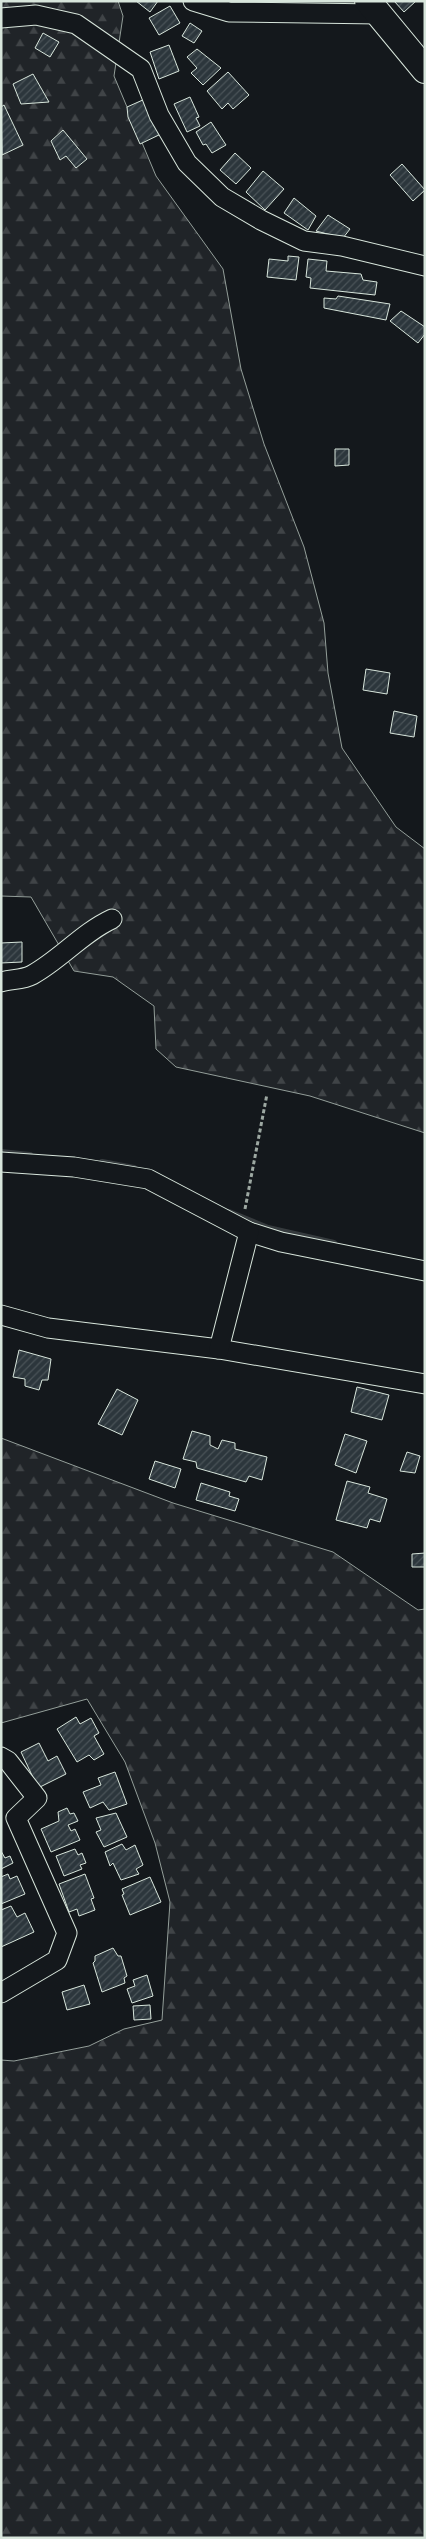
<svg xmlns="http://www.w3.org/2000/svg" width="426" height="2539" font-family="'Open Sans',sans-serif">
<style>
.forest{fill:url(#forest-firs);stroke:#939e99}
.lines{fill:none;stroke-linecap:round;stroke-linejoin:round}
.stream{stroke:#363b3e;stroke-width:6}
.building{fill:url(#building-hatch);stroke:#d8e6dc}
.street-casing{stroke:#d8e6dc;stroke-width:21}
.secondary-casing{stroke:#d8e6dc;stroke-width:28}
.path{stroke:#9da8a2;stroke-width:3;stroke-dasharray:4 2.5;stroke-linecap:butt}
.street{stroke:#14181c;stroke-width:19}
.secondary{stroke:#14181c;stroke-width:26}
</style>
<defs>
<pattern id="forest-firs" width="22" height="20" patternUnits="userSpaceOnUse" patternTransform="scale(1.25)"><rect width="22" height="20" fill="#202428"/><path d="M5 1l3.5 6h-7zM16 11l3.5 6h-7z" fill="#404447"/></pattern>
<pattern id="building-hatch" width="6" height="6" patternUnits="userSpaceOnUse" patternTransform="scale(1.25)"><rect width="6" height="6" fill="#2c363c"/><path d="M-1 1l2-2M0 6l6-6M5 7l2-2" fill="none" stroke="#4a5358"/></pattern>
</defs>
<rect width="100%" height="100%" fill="#14181c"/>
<g class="forest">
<path d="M 1,1 L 118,1 L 123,16 L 114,76 L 156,176 L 223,269 L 241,369 L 264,444 L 304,547 L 324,623 L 328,673 L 342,748 L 396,827 L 425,849 L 425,1133 L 310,1096 L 176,1067 L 156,1049 L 154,1006 L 113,977 L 74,971 L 31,897 L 1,896 Z"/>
<path d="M 1,1438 L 173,1503 L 333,1552 L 418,1610 L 425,1609 L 425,2538 L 1,2538 L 1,2060 L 14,2061 L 89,2046 L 124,2029 L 162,2020 L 170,1902 L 155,1843 L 125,1762 L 87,1699 L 1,1723 Z"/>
</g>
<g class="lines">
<g class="stream">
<path d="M 1,1152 L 30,1155"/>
<path d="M 102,1162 L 134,1168"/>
<path d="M 229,1212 L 268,1228 L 334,1243"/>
</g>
</g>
<g class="building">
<path d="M 136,1 L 158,1 L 150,12 Z"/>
<path d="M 394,1 L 416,1 L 404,12 Z"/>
<path d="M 170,6 L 180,23 L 159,35 L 149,18 Z"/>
<path d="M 190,23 L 202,31 L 194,43 L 182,36 Z"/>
<path d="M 43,33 L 59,42 L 50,57 L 35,48 Z"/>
<path d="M 169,45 L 179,71 L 159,79 L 150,52 Z"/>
<path d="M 197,49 L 221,68 L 203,85 L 191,73 L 197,68 L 187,57 Z"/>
<path d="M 228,72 L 249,95 L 233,109 L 228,103 L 222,109 L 207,91 Z"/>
<path d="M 33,74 L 49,102 L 21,104 L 13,84 Z"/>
<path d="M 190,97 L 199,117 L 196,118 L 200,126 L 187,132 L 174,104 Z"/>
<path d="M 145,99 L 161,134 L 140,144 L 128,117 L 127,107 Z"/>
<path d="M 4,105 L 23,145 L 2,155 L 1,107 Z"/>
<path d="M 211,122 L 226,145 L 212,153 L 206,144 L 203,145 L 196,132 Z"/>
<path d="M 63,130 L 87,159 L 76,168 L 66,156 L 60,160 L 51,141 Z"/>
<path d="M 235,153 L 251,168 L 236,184 L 220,170 Z"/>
<path d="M 402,164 L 425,190 L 413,201 L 390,175 Z"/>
<path d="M 263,171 L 284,189 L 265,210 L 246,192 Z"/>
<path d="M 294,198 L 316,216 L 308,230 L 284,213 Z"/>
<path d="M 328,215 L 350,229 L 343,238 L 316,231 Z"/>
<path d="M 288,256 L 299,257 L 296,280 L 267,277 L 269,259 L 288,261 Z"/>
<path d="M 308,259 L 327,261 L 326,271 L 361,274 L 363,280 L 377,282 L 375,295 L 310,288 L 311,278 L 306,277 Z"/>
<path d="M 338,296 L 390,304 L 386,320 L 324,308 L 324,298 L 336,299 Z"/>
<path d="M 401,311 L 425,327 L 425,334 L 418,343 L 390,321 Z"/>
<path d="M 335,449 L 349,449 L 349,465 L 335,466 Z"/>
<path d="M 366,669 L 390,673 L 387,694 L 363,690 Z"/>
<path d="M 394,711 L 417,716 L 414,737 L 390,733 Z"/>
<path d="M 22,942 L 22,962 L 1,963 L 1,943 Z"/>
<path d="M 19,1350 L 51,1359 L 48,1380 L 42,1380 L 39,1390 L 25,1386 L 25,1379 L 13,1377 Z"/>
<path d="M 357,1387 L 389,1395 L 382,1420 L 351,1412 Z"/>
<path d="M 117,1389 L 138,1400 L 122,1435 L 98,1424 Z"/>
<path d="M 192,1431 L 210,1436 L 210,1445 L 218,1449 L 222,1440 L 235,1443 L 235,1449 L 267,1457 L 262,1480 L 249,1476 L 246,1482 L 197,1468 L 196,1462 L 183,1459 Z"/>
<path d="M 345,1434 L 367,1441 L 356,1473 L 335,1465 Z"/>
<path d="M 407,1452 L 420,1456 L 415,1473 L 400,1471 Z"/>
<path d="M 155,1461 L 181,1469 L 175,1488 L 149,1479 Z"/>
<path d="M 347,1481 L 370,1487 L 368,1493 L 387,1499 L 380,1522 L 370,1519 L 367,1528 L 336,1520 Z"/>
<path d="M 201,1483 L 230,1492 L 229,1496 L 239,1499 L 235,1511 L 196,1500 Z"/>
<path d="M 425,1553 L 425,1567 L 412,1567 L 412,1554 Z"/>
<path d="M 76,1717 L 80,1724 L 91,1718 L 99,1733 L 94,1736 L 104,1754 L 94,1760 L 89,1755 L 77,1762 L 57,1729 Z"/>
<path d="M 39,1743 L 48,1761 L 57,1756 L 66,1774 L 38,1788 L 21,1752 Z"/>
<path d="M 115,1772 L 127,1804 L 109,1810 L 103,1802 L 90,1808 L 83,1792 L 101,1785 L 98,1778 Z"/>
<path d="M 67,1808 L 70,1814 L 74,1813 L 78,1821 L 68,1825 L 71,1831 L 75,1829 L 80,1840 L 51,1852 L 41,1829 L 59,1821 L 58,1812 Z"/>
<path d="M 116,1813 L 127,1837 L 104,1847 L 96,1832 L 101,1830 L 96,1818 Z"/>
<path d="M 122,1844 L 126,1850 L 135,1845 L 143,1865 L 136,1869 L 139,1874 L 121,1880 L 113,1863 L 110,1866 L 105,1852 Z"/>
<path d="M 75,1849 L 78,1855 L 82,1853 L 86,1863 L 80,1865 L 82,1869 L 64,1876 L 56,1856 Z"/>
<path d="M 1,1851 L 5,1858 L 10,1856 L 13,1863 L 1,1869 Z"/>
<path d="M 8,1874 L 10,1879 L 17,1876 L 25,1894 L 1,1904 L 1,1877 Z"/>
<path d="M 85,1874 L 94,1898 L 91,1899 L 95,1910 L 79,1916 L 77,1909 L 69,1912 L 59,1884 Z"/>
<path d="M 150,1877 L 161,1902 L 130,1915 L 122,1895 L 124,1894 L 122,1889 Z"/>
<path d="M 11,1906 L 17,1917 L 25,1913 L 34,1932 L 1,1947 L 1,1910 Z"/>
<path d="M 113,1948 L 118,1956 L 121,1956 L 127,1976 L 124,1978 L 125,1983 L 102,1992 L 93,1963 L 95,1961 L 95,1956 Z"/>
<path d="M 147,1975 L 153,1996 L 132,2003 L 127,1989 L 135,1986 L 133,1980 Z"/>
<path d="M 84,1985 L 90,2004 L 67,2010 L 62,1992 Z"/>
<path d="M 150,2005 L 151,2019 L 134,2020 L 133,2006 Z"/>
</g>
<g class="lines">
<g class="street-casing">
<g id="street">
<path d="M 193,1 L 229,12 L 379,14"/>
<path d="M 1,18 L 36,15 L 76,24 L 141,69 L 159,115 L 187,163 L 222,197 L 261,220 L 304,241 L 342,246 L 425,266"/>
<path d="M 1,982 C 11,979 23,980 32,975 C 61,959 82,933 112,919"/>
<path d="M 1,1162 L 74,1167 L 148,1179 L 249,1232 L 281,1242 L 425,1271"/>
<path d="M 1,1315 L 48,1328 L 219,1349 L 425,1384"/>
<path d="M 219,1349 L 249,1232"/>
<path d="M 1,1757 L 8,1761 L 37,1798 L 16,1818 L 67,1933 L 57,1960 L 1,1993"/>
</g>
</g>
<g class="secondary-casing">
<path id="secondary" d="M 368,1 L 425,70"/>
</g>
<path class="path" d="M 245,1209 L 267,1094"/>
<use href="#street" class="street"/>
<use href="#secondary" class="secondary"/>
</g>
<rect width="426" height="2539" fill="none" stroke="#d8e6dc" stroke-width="5"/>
</svg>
